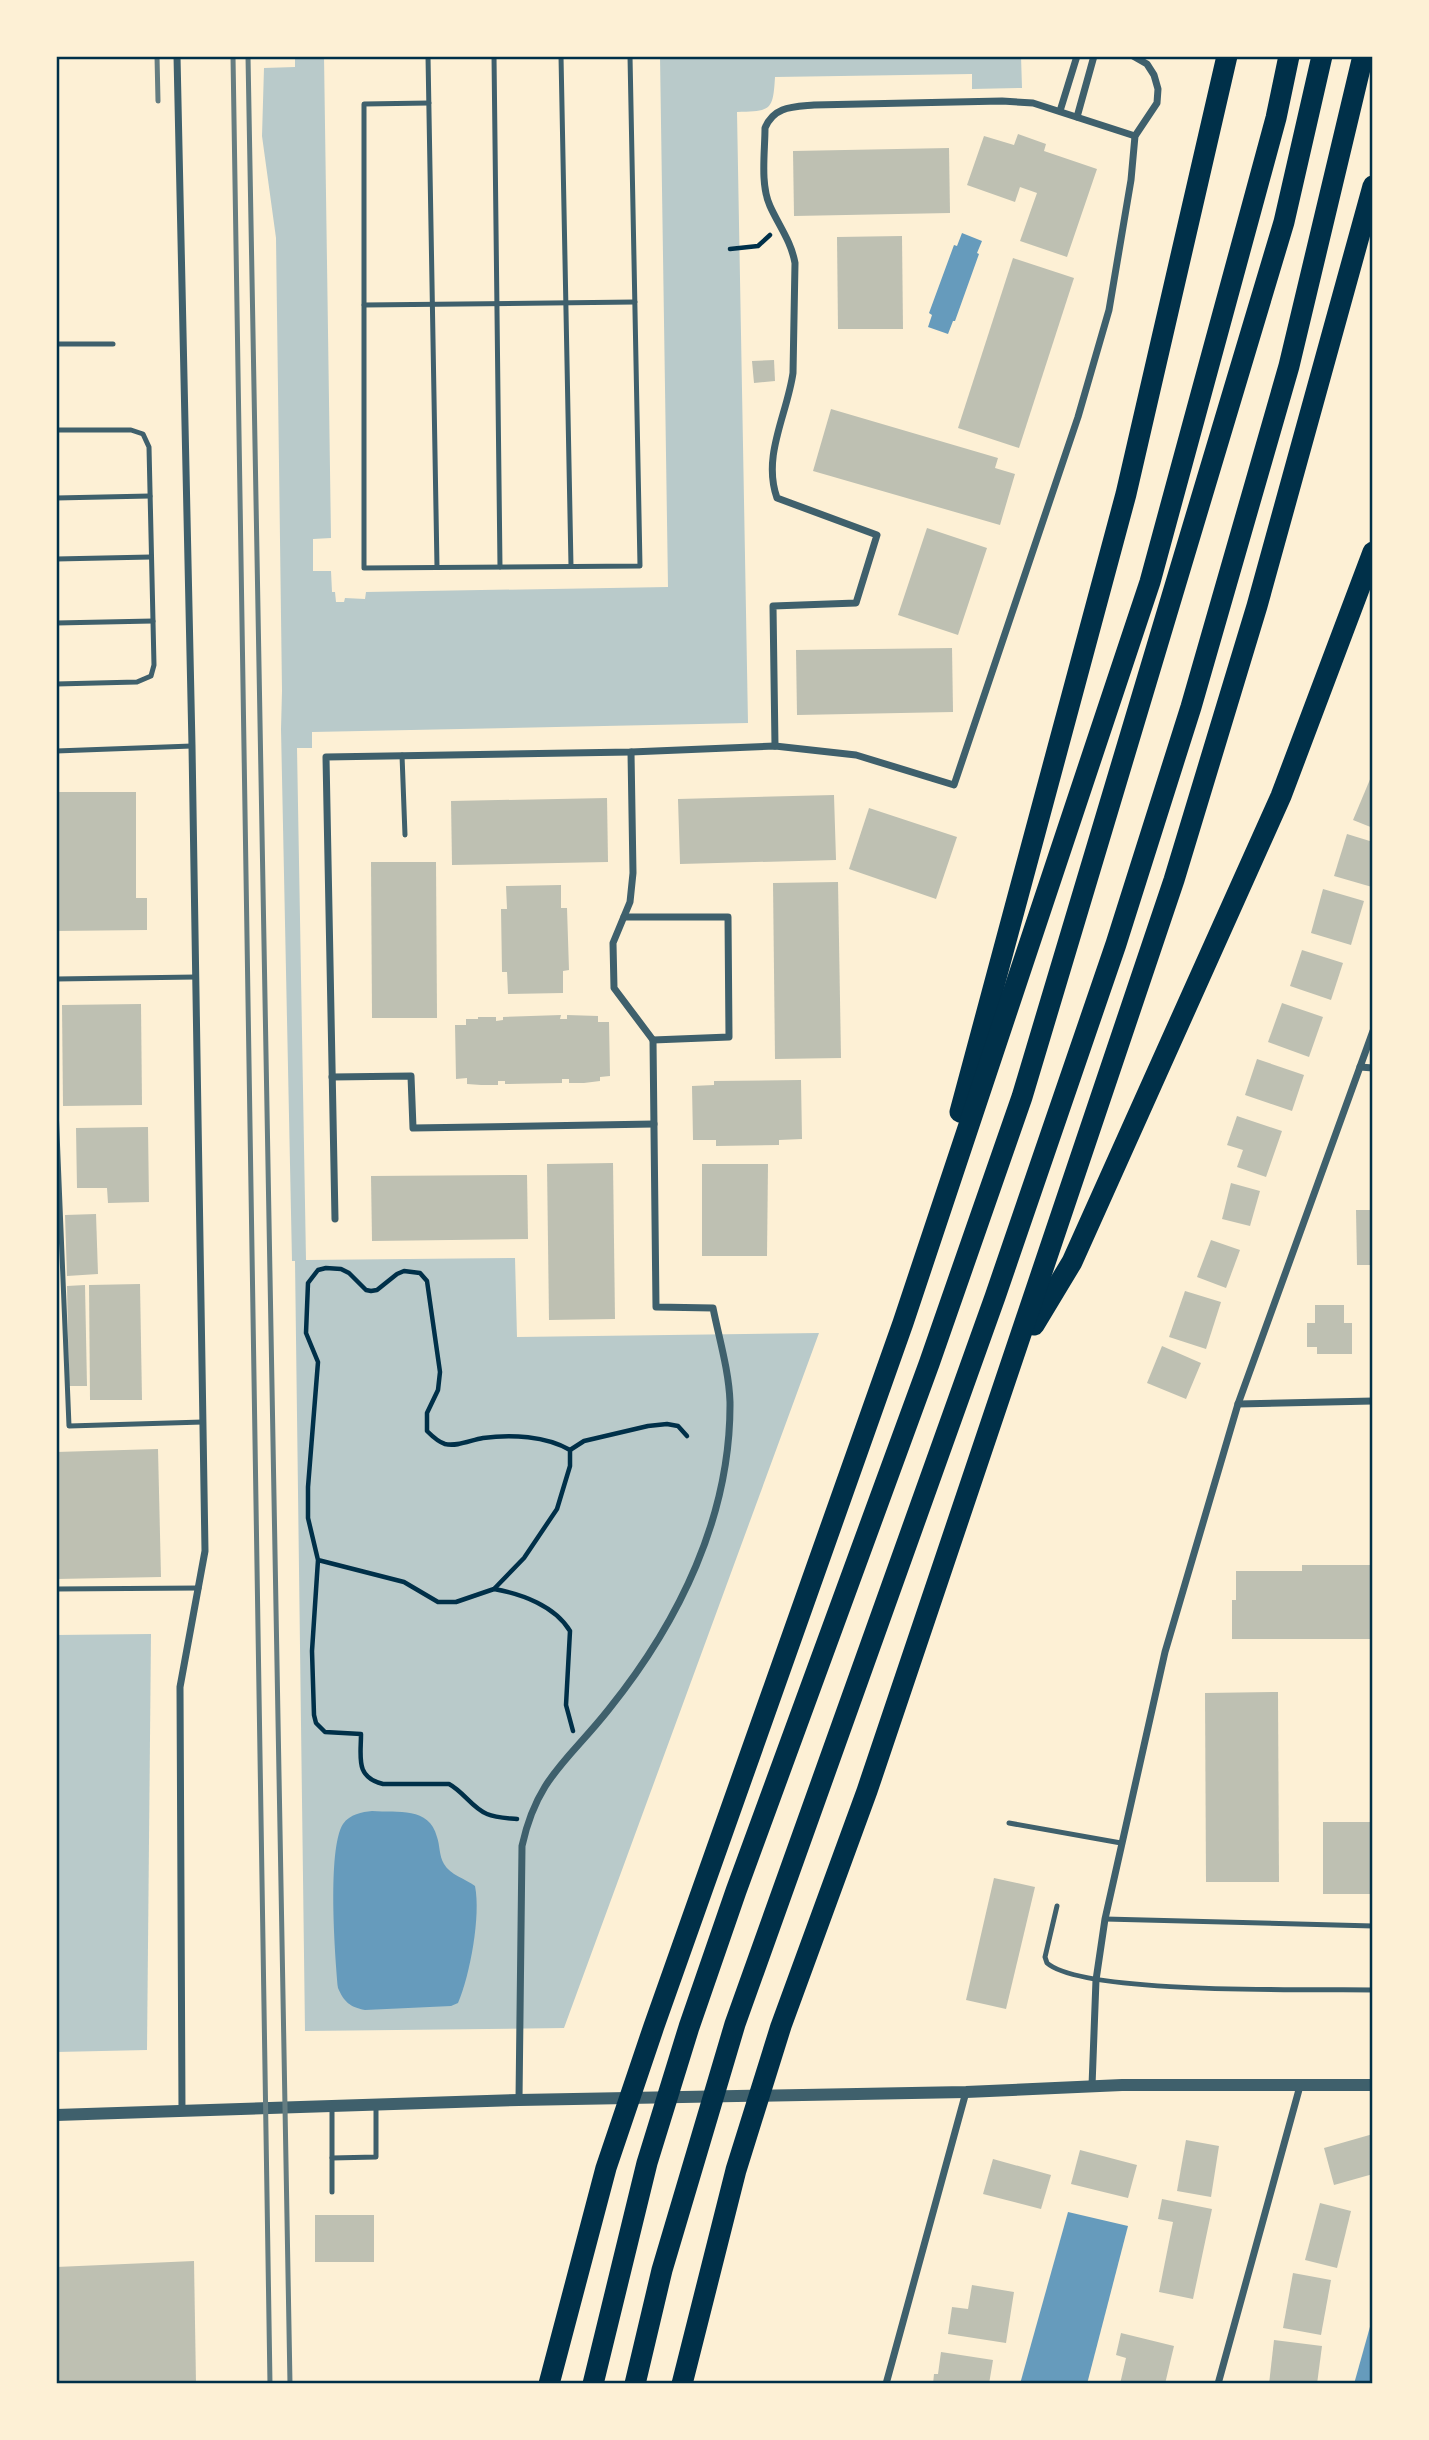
<svg xmlns="http://www.w3.org/2000/svg" width="1429" height="2440" font-family="Manrope,sans-serif">
<style>
.green{fill:#b9caca}
.water{fill:#669bbc}
.building{fill:#bec0b2}
.lines{fill:none;stroke-linecap:round;stroke-linejoin:round}
.path{stroke:#003049;stroke-width:4.5}
.service{stroke:#3f606c;stroke-width:5}
.minor{stroke:#3f606c;stroke-width:7}
.tertiary{stroke:#3f606c;stroke-width:12}
.motorway{stroke:#003049;stroke-width:21}
.rail{stroke:#657d81;stroke-width:5}
.neatline{fill:none;stroke:#003049;stroke-width:2.5}
</style>
<rect width="100%" height="100%" fill="#fdf0d5"/>
<g class="green">
<path d="M 295,56 L 324,56 L 331,538 L 313,539 L 313,571 L 331,571 L 332,592 L 335,592 L 336,602 L 344,602 L 345,598 L 365,599 L 366,592 L 668,587 L 660,56 L 1021,56 L 1022,88 L 972,89 L 972,74 L 775,77 C 773,111 771,111 737,112 L 748,723 L 312,732 L 312,748 L 297,748 L 306,1260 L 515,1258 L 517,1337 L 819,1333 L 564,2028 L 305,2031 L 295,1261 L 292,1261 L 281,729 L 282,691 L 276,238 L 262,136 L 264,68 L 295,67 Z"/>
<path d="M 151,1634 L 147,2050 L 56,2052 L 56,1635 Z"/>
</g>
<g class="water">
<path d="M 962,233 L 982,241 L 977,253 L 979,254 L 955,321 L 953,321 L 948,334 L 928,327 L 932,315 L 929,313 L 954,245 L 957,246 Z"/>
<path d="M 372,1811 C 398,1813 429,1806 437,1837 C 440,1845 439,1856 444,1864 C 450,1875 466,1879 475,1886 C 481,1916 470,1975 458,2003 L 451,2006 L 365,2010 C 350,2007 344,2002 338,1988 C 335,1956 327,1849 343,1824 C 350,1814 362,1812 372,1811 Z"/>
<path d="M 1068,2212 L 1128,2226 L 1087,2384 L 1020,2384 Z"/>
<path d="M 1373,2316 L 1373,2384 L 1354,2384 Z"/>
</g>
<g class="building">
<path d="M 1018,134 L 1046,144 L 1044,151 L 1097,169 L 1067,257 L 1020,241 L 1037,193 L 1020,187 L 1015,202 L 967,185 L 984,136 L 1014,145 Z"/>
<path d="M 949,148 L 950,213 L 794,216 L 793,151 Z"/>
<path d="M 902,236 L 903,329 L 838,329 L 837,237 Z"/>
<path d="M 1013,258 L 1074,278 L 1019,448 L 958,428 Z"/>
<path d="M 774,360 L 775,381 L 754,383 L 752,361 Z"/>
<path d="M 831,409 L 998,458 L 995,468 L 1015,474 L 1000,525 L 813,471 Z"/>
<path d="M 927,528 L 987,548 L 958,635 L 898,615 Z"/>
<path d="M 952,648 L 953,712 L 797,715 L 796,650 Z"/>
<path d="M 1371,777 L 1373,778 L 1373,828 L 1353,820 Z"/>
<path d="M 56,792 L 136,792 L 136,898 L 147,898 L 147,930 L 56,931 Z"/>
<path d="M 834,795 L 836,860 L 680,864 L 678,799 Z"/>
<path d="M 607,798 L 608,862 L 452,865 L 451,801 Z"/>
<path d="M 869,808 L 957,837 L 936,899 L 849,869 Z"/>
<path d="M 1347,834 L 1373,842 L 1372,887 L 1334,876 Z"/>
<path d="M 371,862 L 436,862 L 437,1018 L 372,1018 Z"/>
<path d="M 838,882 L 841,1058 L 775,1059 L 773,883 Z"/>
<path d="M 561,885 L 561,908 L 567,908 L 569,970 L 563,971 L 563,993 L 508,994 L 507,972 L 502,972 L 501,909 L 507,909 L 506,886 Z"/>
<path d="M 1323,889 L 1364,901 L 1351,945 L 1311,933 Z"/>
<path d="M 1302,950 L 1343,963 L 1331,1000 L 1290,986 Z"/>
<path d="M 1282,1003 L 1323,1017 L 1309,1057 L 1268,1042 Z"/>
<path d="M 141,1004 L 142,1105 L 63,1106 L 62,1005 Z"/>
<path d="M 561,1015 L 560,1019 L 567,1019 L 567,1015 L 598,1016 L 598,1022 L 609,1022 L 610,1076 L 600,1077 L 600,1081 L 584,1083 L 569,1083 L 569,1079 L 562,1079 L 562,1083 L 505,1084 L 505,1081 L 498,1081 L 498,1085 L 481,1085 L 467,1084 L 467,1078 L 456,1079 L 455,1025 L 466,1025 L 466,1019 L 478,1019 L 478,1017 L 496,1017 L 496,1021 L 503,1020 L 503,1017 Z"/>
<path d="M 1257,1059 L 1304,1075 L 1292,1111 L 1245,1095 Z"/>
<path d="M 801,1080 L 802,1139 L 779,1140 L 779,1145 L 716,1146 L 716,1140 L 693,1140 L 692,1086 L 714,1085 L 714,1081 Z"/>
<path d="M 1237,1116 L 1282,1131 L 1266,1177 L 1237,1167 L 1243,1150 L 1227,1145 Z"/>
<path d="M 148,1127 L 149,1202 L 108,1203 L 107,1188 L 77,1188 L 76,1128 Z"/>
<path d="M 613,1163 L 615,1319 L 549,1320 L 547,1164 Z"/>
<path d="M 702,1164 L 768,1164 L 767,1256 L 702,1256 Z"/>
<path d="M 527,1175 L 528,1239 L 372,1241 L 371,1176 Z"/>
<path d="M 1231,1183 L 1260,1191 L 1250,1226 L 1222,1219 Z"/>
<path d="M 1356,1210 L 1373,1210 L 1373,1265 L 1357,1265 Z"/>
<path d="M 96,1214 L 98,1274 L 67,1276 L 65,1215 Z"/>
<path d="M 1211,1240 L 1240,1250 L 1226,1288 L 1197,1277 Z"/>
<path d="M 140,1284 L 142,1400 L 90,1400 L 89,1285 Z"/>
<path d="M 85,1285 L 87,1386 L 69,1386 L 67,1286 Z"/>
<path d="M 1185,1291 L 1221,1302 L 1206,1349 L 1169,1337 Z"/>
<path d="M 1315,1305 L 1344,1305 L 1344,1323 L 1352,1323 L 1352,1354 L 1317,1354 L 1317,1347 L 1307,1347 L 1307,1323 L 1315,1323 Z"/>
<path d="M 1162,1346 L 1201,1363 L 1186,1399 L 1147,1383 Z"/>
<path d="M 158,1449 L 161,1577 L 56,1579 L 56,1452 Z"/>
<path d="M 1302,1565 L 1373,1565 L 1373,1639 L 1232,1639 L 1232,1600 L 1236,1600 L 1236,1571 L 1302,1571 Z"/>
<path d="M 1278,1692 L 1279,1882 L 1206,1882 L 1205,1693 Z"/>
<rect x="1323" y="1822" width="50" height="72"/>
<path d="M 994,1878 L 1035,1887 L 1006,2009 L 966,2000 Z"/>
<path d="M 1373,2134 L 1373,2174 L 1334,2185 L 1324,2148 Z"/>
<path d="M 1186,2140 L 1219,2146 L 1211,2197 L 1177,2191 Z"/>
<path d="M 1080,2150 L 1137,2165 L 1128,2198 L 1071,2184 Z"/>
<path d="M 993,2159 L 1051,2175 L 1041,2209 L 983,2194 Z"/>
<path d="M 1162,2199 L 1212,2209 L 1193,2299 L 1159,2292 L 1173,2222 L 1158,2219 Z"/>
<path d="M 1320,2203 L 1351,2211 L 1337,2268 L 1305,2260 Z"/>
<rect x="315" y="2215" width="59" height="47"/>
<path d="M 194,2261 L 196,2384 L 56,2384 L 56,2267 Z"/>
<path d="M 1293,2273 L 1331,2280 L 1321,2335 L 1283,2328 Z"/>
<path d="M 972,2285 L 1014,2292 L 1006,2343 L 948,2334 L 952,2307 L 968,2309 Z"/>
<path d="M 1121,2333 L 1174,2346 L 1165,2384 L 1120,2384 L 1126,2358 L 1116,2355 Z"/>
<path d="M 1274,2340 L 1322,2346 L 1317,2384 L 1269,2384 Z"/>
<path d="M 941,2352 L 993,2360 L 989,2384 L 933,2384 L 934,2374 L 938,2374 Z"/>
</g>
<g class="lines">
<g class="path">
<path d="M 730,249 L 758,246 L 770,235"/>
<path d="M 570,1450 L 584,1441 L 648,1426 L 667,1424 L 678,1426 L 687,1436"/>
<path d="M 318,1560 L 404,1582 L 438,1602 L 456,1602 L 494,1589 L 524,1558 L 557,1509 L 570,1466 L 570,1450 C 546,1436 511,1434 483,1438 C 471,1440 457,1447 445,1444 C 438,1442 432,1436 427,1431 L 427,1413 L 438,1390 L 440,1372 L 427,1281 L 420,1273 L 404,1271 L 397,1274 L 377,1290 L 371,1291 L 366,1290 L 349,1273 L 341,1269 L 326,1268 L 318,1270 L 308,1283 L 306,1333 L 318,1362 L 308,1487 L 308,1518 L 318,1560 L 312,1651 L 314,1715 L 316,1723 L 325,1732 L 361,1734 C 361,1758 355,1777 383,1784 L 449,1784 C 464,1792 472,1808 487,1814 C 496,1818 507,1818 517,1819"/>
<path d="M 494,1589 C 522,1594 555,1606 570,1631 L 566,1705 L 573,1731"/>
</g>
<g class="service">
<path d="M 56,56 L 73,56"/>
<path d="M 428,56 L 437,567"/>
<path d="M 494,56 L 500,567"/>
<path d="M 561,56 L 571,566"/>
<path d="M 429,103 L 364,104 L 364,568 L 640,566 L 630,56"/>
<path d="M 364,305 L 635,302"/>
<path d="M 56,344 L 113,344"/>
<path d="M 56,430 L 131,430 L 143,434 L 149,447 L 154,665 L 151,676 L 137,682 L 56,684"/>
<path d="M 56,498 L 150,496"/>
<path d="M 56,559 L 151,557"/>
<path d="M 56,623 L 153,621"/>
<path d="M 56,751 L 192,746"/>
<path d="M 402,755 L 405,835"/>
<path d="M 56,979 L 196,977"/>
<path d="M 56,1108 L 69,1426 L 203,1422"/>
<path d="M 56,1589 L 199,1588"/>
<path d="M 1009,1823 L 1121,1843"/>
<path d="M 1057,1906 L 1045,1957 L 1047,1963 C 1083,1995 1315,1989 1373,1990"/>
<path d="M 1105,1919 L 1373,1926"/>
<path d="M 332,2106 L 332,2192"/>
<path d="M 332,2158 L 376,2157 L 376,2106"/>
</g>
<g class="minor">
<path d="M 177,56 L 192,746 L 205,1551 L 180,1687 L 182,2111"/>
<path d="M 1060,111 L 1077,56"/>
<path d="M 1077,117 L 1094,56"/>
<path d="M 775,746 L 773,606 L 856,603 L 877,535 L 777,498 C 762,456 787,415 793,373 L 795,263 C 791,241 779,226 770,206 C 760,184 765,152 765,128 C 774,106 793,107 814,105 L 1002,101 L 1033,103 L 1135,136"/>
<path d="M 624,917 L 728,917 L 729,1037 L 653,1040"/>
<path d="M 1360,1067 L 1373,1068"/>
<path d="M 332,1077 L 411,1076 L 413,1128 L 654,1124"/>
<path d="M 335,1219 L 326,757 L 631,752 L 775,746 L 856,755 L 954,785 L 1078,417 L 1109,310 L 1131,180 L 1135,136 L 1157,103 L 1158,89 L 1154,75 L 1147,64 L 1133,56"/>
<path d="M 1238,1404 L 1373,1401"/>
<path d="M 1092,2086 L 1096,1980 L 1105,1919 L 1165,1652 L 1238,1404 L 1373,1031"/>
<path d="M 519,2100 L 522,1846 C 537,1777 569,1760 609,1709 C 679,1622 731,1516 730,1402 C 729,1371 719,1338 713,1308 L 656,1307 L 653,1040 L 614,988 L 613,943 L 630,902 L 633,873 L 631,752"/>
<path d="M 886,2384 L 966,2092"/>
<path d="M 1218,2384 L 1300,2086"/>
</g>
<path class="tertiary" d="M 56,2115 L 519,2100 L 966,2092 L 1122,2085 L 1373,2085"/>
<g class="motorway">
<path d="M 960,1112 L 1126,494 L 1227,56"/>
<path d="M 1034,1325 L 1072,1262 L 1281,796 L 1373,552"/>
<path d="M 549,2384 L 606,2168 L 654,2026 L 903,1323 L 1150,582 L 1276,118 L 1289,56"/>
<path d="M 593,2384 L 647,2163 L 689,2027 L 736,1891 L 929,1364 L 1022,1097 L 1284,222 L 1322,56"/>
<path d="M 635,2384 L 662,2270 L 735,2024 L 995,1297 L 1116,944 L 1191,707 L 1289,366 L 1363,56"/>
<path d="M 682,2384 L 736,2170 L 781,2026 L 867,1791 L 1174,880 L 1257,606 L 1373,186"/>
</g>
<g class="rail">
<path d="M 157,56 L 158,101"/>
<path d="M 233,56 L 270,2384"/>
<path d="M 248,56 L 290,2384"/>
</g>
</g>
<rect width="1429" height="2440" fill="none" stroke="#fdf0d5" stroke-width="116"/>
<rect x="58" y="58" width="1313" height="2324" class="neatline"/>
</svg>
